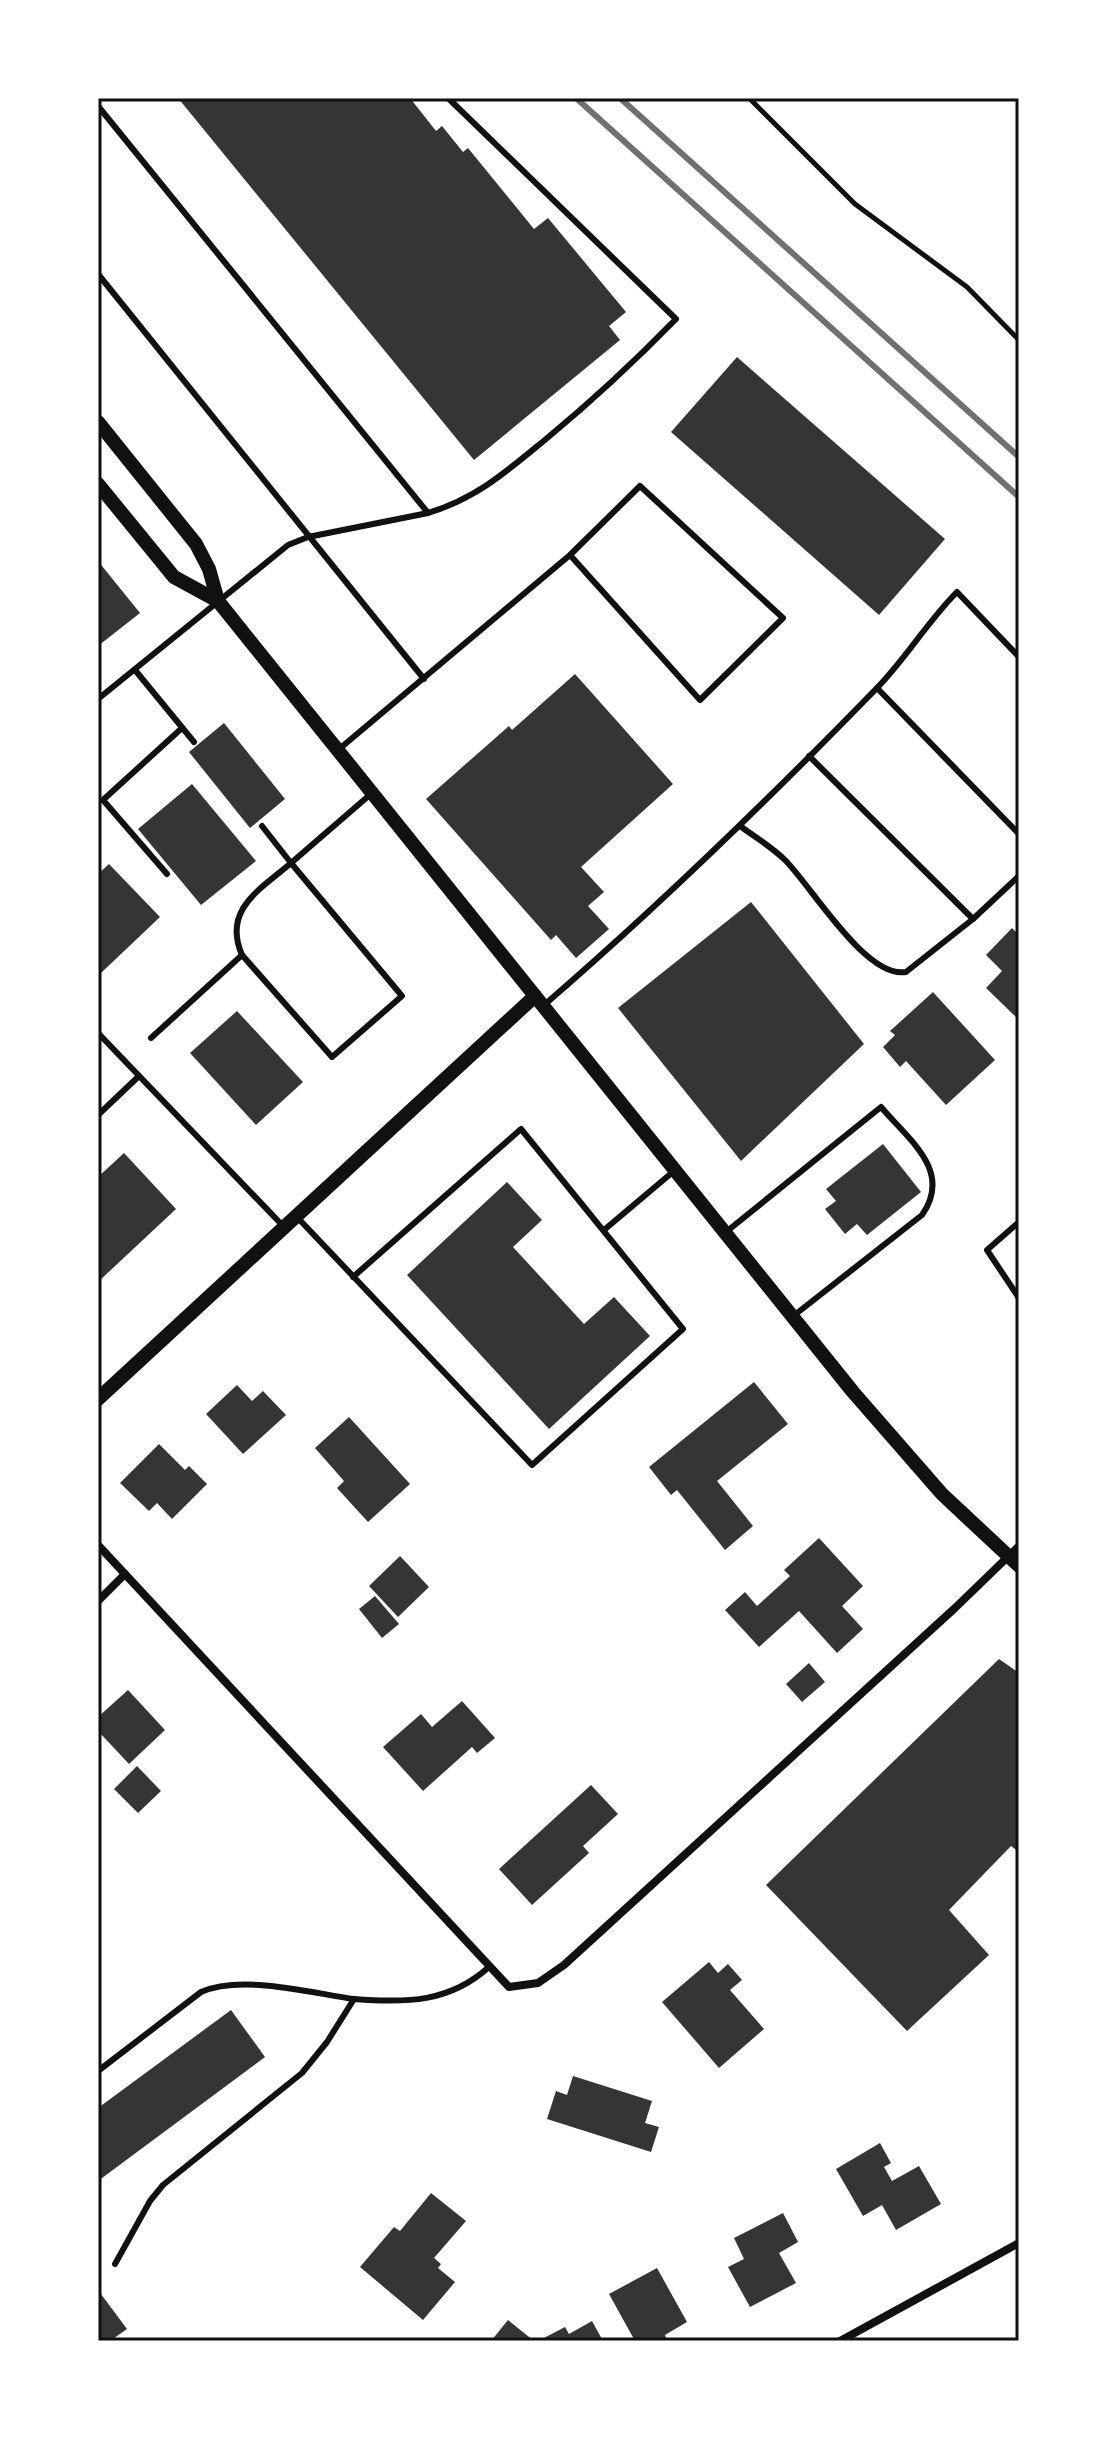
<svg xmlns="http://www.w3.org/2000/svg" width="1117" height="2439" font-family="Commissioner,sans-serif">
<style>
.building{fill:#353535}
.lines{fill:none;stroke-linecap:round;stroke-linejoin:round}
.path{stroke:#111;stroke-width:5}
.service{stroke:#111;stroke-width:6}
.minor{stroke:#111;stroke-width:8}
.tertiary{stroke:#111;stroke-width:14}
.rail{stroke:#707070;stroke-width:6}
.neatline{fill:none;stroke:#111;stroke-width:3}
</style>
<rect width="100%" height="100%" fill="#fff"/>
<g class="building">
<path d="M 178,98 L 410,98 L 436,131 L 442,126 L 463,152 L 468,148 L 534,229 L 548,218 L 626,312 L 609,326 L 620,340 L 474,460 Z"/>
<path d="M 737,357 L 945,539 L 879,615 L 671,432 Z"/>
<path d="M 98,561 L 140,613 L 98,646 Z"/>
<path d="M 575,674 L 673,784 L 581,867 L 604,892 L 588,906 L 609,929 L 576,958 L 556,935 L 551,940 L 426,799 L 509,726 L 512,730 Z"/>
<path d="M 224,723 L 285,799 L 250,828 L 189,752 Z"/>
<path d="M 192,784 L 256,861 L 201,905 L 138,829 Z"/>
<path d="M 109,864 L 160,917 L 101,973 L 98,970 L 98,874 Z"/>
<path d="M 751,902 L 864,1044 L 741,1161 L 618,1008 Z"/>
<path d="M 1012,928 L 1019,935 L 1019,1020 L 986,988 L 1002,971 L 986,955 Z"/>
<path d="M 933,992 L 995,1060 L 946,1105 L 906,1061 L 900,1067 L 883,1047 L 895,1035 L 890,1031 Z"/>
<path d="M 237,1011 L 303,1082 L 256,1125 L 190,1053 Z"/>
<path d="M 883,1144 L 921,1192 L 867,1235 L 857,1224 L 845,1234 L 825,1209 L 836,1201 L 826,1189 Z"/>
<path d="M 124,1153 L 176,1209 L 98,1282 L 98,1177 Z"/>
<path d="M 507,1182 L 542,1220 L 513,1247 L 584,1324 L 614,1297 L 650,1336 L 549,1429 L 407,1275 Z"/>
<path d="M 754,1382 L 788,1424 L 717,1481 L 753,1526 L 725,1550 L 677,1490 L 671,1495 L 649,1467 Z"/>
<path d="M 237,1385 L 252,1401 L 263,1391 L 286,1415 L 243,1454 L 206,1414 Z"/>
<path d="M 349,1417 L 410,1484 L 368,1522 L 337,1488 L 344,1481 L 315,1448 Z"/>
<path d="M 159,1444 L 185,1470 L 189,1466 L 207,1484 L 172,1519 L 157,1503 L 149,1511 L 120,1483 Z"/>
<path d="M 819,1538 L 863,1586 L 842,1606 L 863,1629 L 837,1653 L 799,1611 L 759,1647 L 725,1610 L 745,1592 L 757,1606 L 790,1576 L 784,1570 Z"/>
<path d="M 400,1556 L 429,1587 L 398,1617 L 369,1586 Z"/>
<path d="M 375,1596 L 399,1624 L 382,1638 L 359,1609 Z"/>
<path d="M 999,1659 L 1019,1673 L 1019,1852 L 1011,1846 L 949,1910 L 989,1955 L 907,2031 L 766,1885 Z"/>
<path d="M 809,1663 L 825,1682 L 802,1702 L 786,1684 Z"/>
<path d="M 128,1690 L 165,1730 L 129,1764 L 98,1731 L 98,1717 Z"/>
<path d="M 462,1701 L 495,1738 L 477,1753 L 472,1747 L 423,1791 L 383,1747 L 421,1714 L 432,1727 Z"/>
<path d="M 137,1766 L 161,1791 L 138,1813 L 114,1789 Z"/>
<path d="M 591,1785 L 618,1814 L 583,1846 L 589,1853 L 532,1905 L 499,1869 Z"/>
<path d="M 709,1962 L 718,1973 L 728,1964 L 742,1980 L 730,1990 L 764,2029 L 719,2068 L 662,2002 Z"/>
<path d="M 231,2010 L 265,2057 L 98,2181 L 98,2108 Z"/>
<path d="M 573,2076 L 652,2101 L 645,2123 L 659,2127 L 651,2152 L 547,2119 L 556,2091 L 567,2095 Z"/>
<path d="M 880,2143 L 891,2163 L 884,2167 L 892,2181 L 919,2166 L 941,2204 L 896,2230 L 882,2205 L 863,2216 L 836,2169 Z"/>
<path d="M 431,2193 L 466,2221 L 434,2258 L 441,2264 L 438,2268 L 455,2282 L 423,2320 L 360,2267 L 394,2227 L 400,2231 Z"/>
<path d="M 783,2213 L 798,2242 L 779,2253 L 796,2283 L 750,2307 L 728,2267 L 744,2259 L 734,2238 Z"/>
<path d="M 657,2268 L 687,2322 L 665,2335 L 667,2341 L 635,2341 L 609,2294 Z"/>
<path d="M 98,2290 L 127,2329 L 110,2341 L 98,2341 Z"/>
<path d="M 508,2320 L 534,2341 L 491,2341 Z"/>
<path d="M 592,2321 L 603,2341 L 538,2341 L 565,2327 L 569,2334 Z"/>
</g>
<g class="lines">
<path class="path" d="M 749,98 L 855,204 L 967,287 L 1019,340"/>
<g class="service">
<path d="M 98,106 L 428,513 L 308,537 L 288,545 L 98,699"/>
<path d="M 98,274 L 424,679"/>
<path d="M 428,513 C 477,498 507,471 546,439 C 592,401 634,362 676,319 L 448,98"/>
<path d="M 135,670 L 194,742"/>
<path d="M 877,688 L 1019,834"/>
<path d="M 338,750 L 570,555 L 640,486 L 783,618 L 700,700 L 570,555"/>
<path d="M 262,826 L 291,863 L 372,793"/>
<path d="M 740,826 C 755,837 772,847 785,860 C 812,887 866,979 906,972 L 973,919 L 809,756"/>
<path d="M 291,863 L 402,996 L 332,1057 L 242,955 C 222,909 261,889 291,863 Z"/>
<path d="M 167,874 L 103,800 L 182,728"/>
<path d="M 973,919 L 1019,876"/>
<path d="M 543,1006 C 659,906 768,800 875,690 C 905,660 927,622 957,592 L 1019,657"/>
<path d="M 98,1033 L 284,1227"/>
<path d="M 151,1038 L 242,955"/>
<path d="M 98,1115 L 139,1076"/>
<path d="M 296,1216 L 532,1465 L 683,1329 L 521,1129 L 353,1277"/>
<path d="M 1019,1222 L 987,1250 L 1019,1298"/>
<path d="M 604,1230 L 674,1171"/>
<path d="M 726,1232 L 881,1107 C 909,1140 953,1171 922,1215 L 792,1317"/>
<path d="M 98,2071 L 201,1992 C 241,1974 311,1993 354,1999"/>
<path d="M 115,2264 L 150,2201 L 163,2185 L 302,2073 L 327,2042 L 354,1999 C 406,2003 450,2003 490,1966"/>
</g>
<g class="minor">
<path d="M 98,1545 L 509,1987 L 538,1983 L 564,1965 L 955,1608 L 1019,1546"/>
<path d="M 98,1601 L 125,1574"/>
<path d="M 840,2341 L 1019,2243"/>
</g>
<g class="tertiary">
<path d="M 98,422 L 196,544 L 209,569 L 218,601 L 853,1392 L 942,1494 L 1019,1566"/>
<path d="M 98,484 L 174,577 L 218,601"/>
<path d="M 98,1399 L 535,996"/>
</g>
<g class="rail">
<path d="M 576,98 L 1019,497"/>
<path d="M 620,98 L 1019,457"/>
</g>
</g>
<rect width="1117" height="2439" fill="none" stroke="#ffffff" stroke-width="200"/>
<rect x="100" y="100" width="917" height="2239" class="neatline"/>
</svg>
